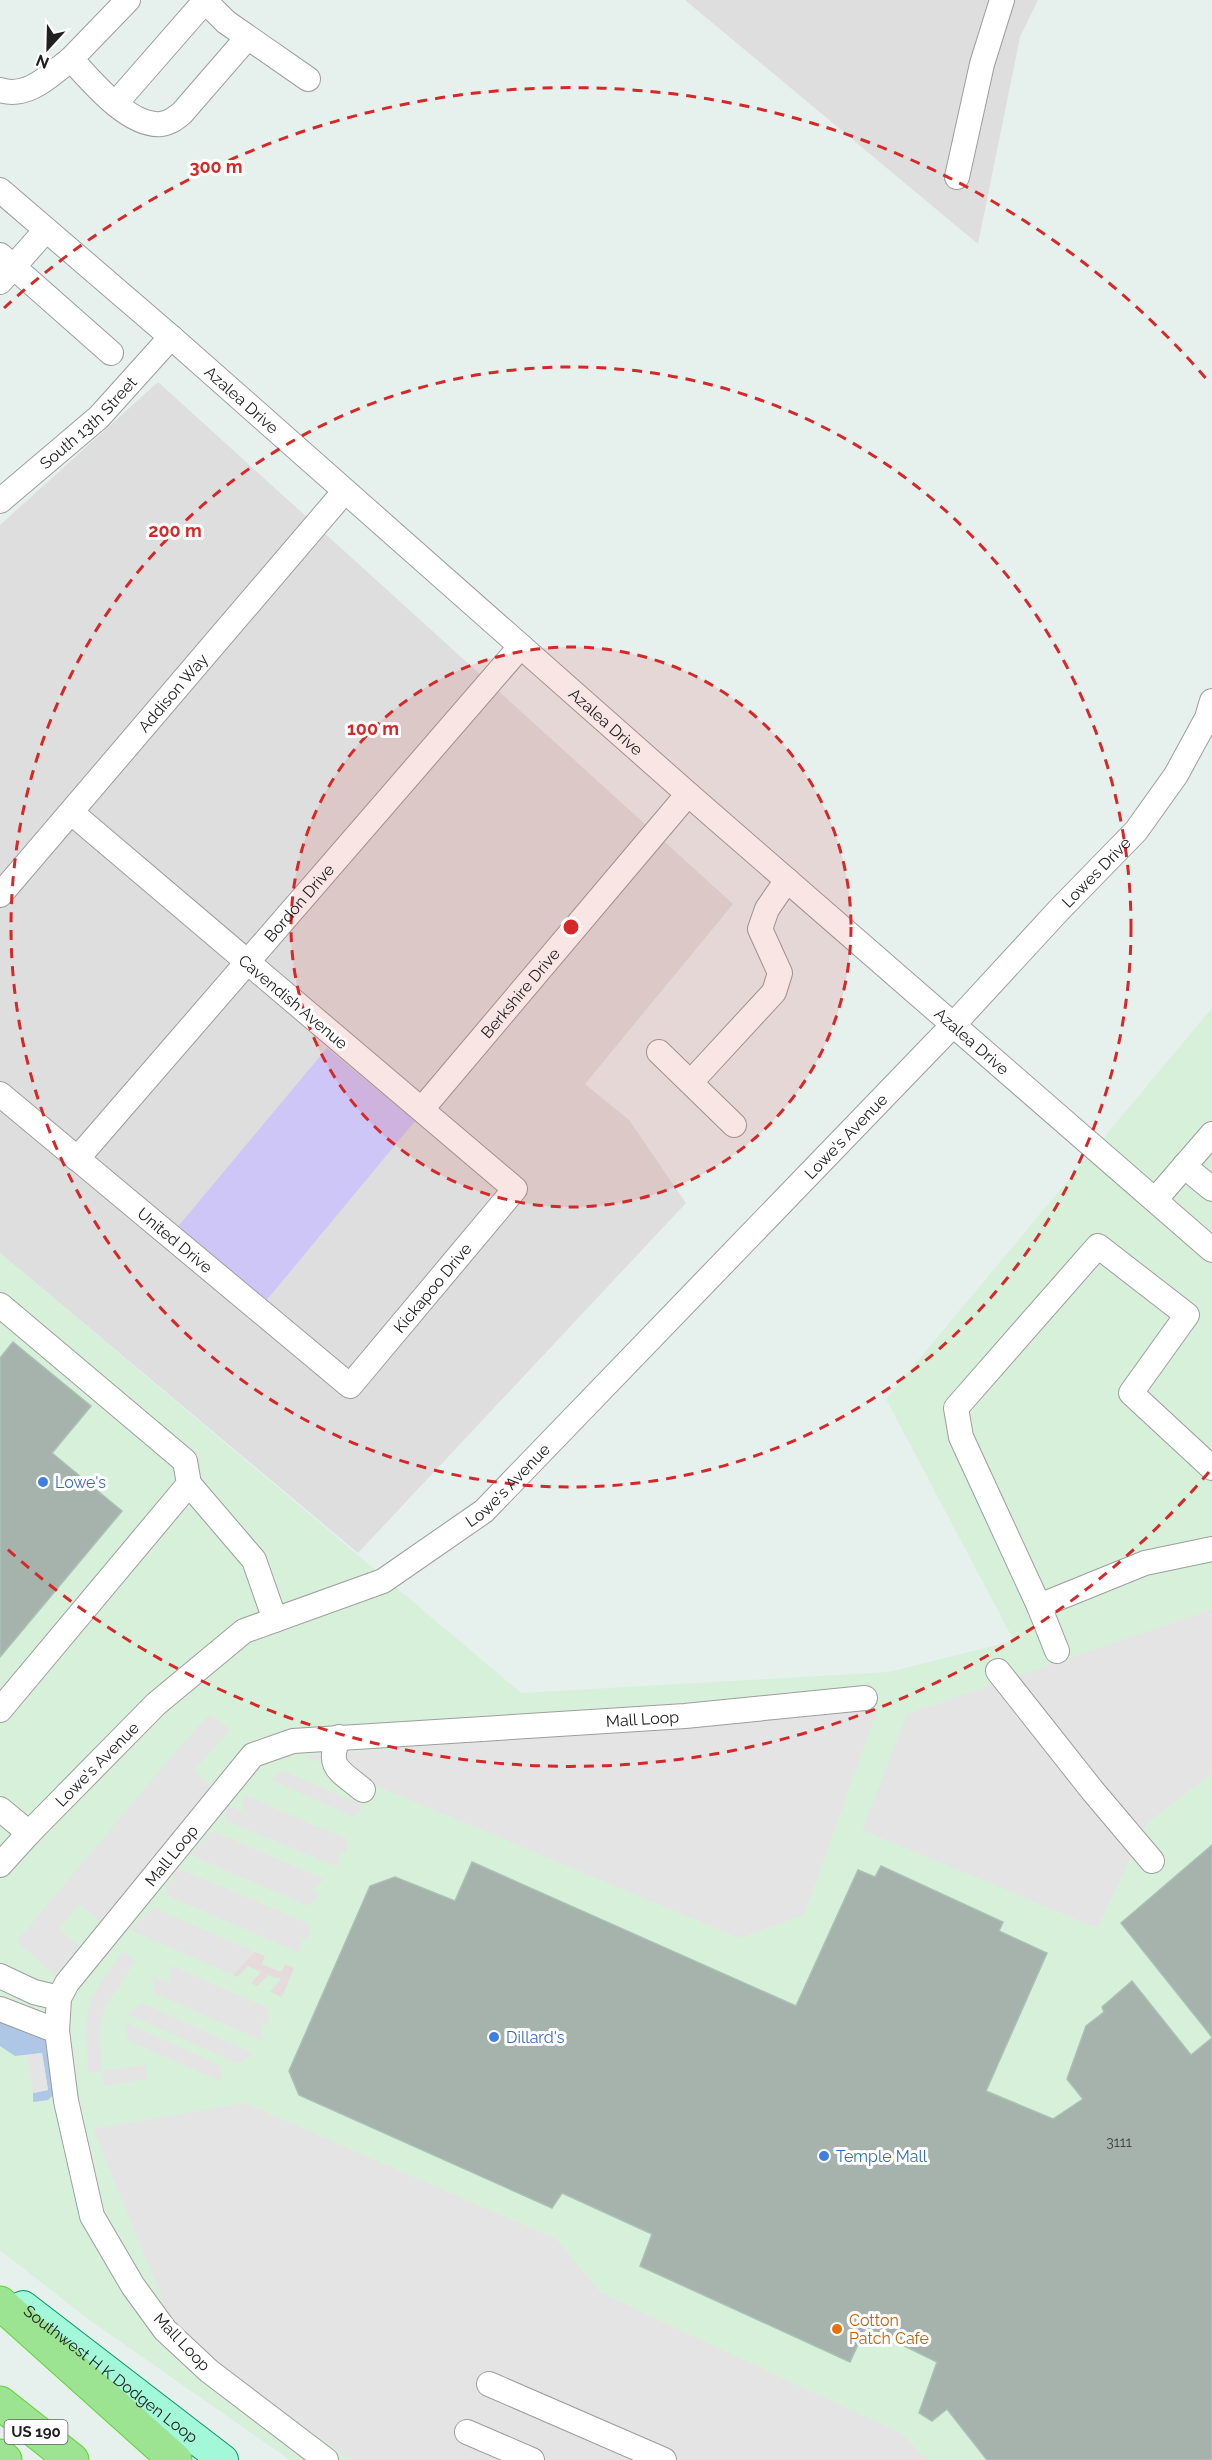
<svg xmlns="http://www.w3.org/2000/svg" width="1212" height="2460" font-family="Raleway,sans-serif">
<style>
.residential{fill:#dddedd}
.commercial{fill:#d7f0d9}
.grass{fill:#afc7e7}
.park{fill:#cdc6f7}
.parking{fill:#e4e4e4}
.plaza{fill:#e6dbdb}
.building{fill:#a6b2ac;stroke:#a9c1b5;stroke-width:1.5}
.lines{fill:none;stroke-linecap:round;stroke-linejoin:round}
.minor-casing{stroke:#9d9d9d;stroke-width:26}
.major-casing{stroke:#07956e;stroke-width:32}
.highway-casing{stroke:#5cd42e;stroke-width:35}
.minor{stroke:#fff;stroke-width:24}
.major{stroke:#a3f8d9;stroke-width:30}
.highway{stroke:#9ce392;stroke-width:33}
.ring{fill:none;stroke:#d62828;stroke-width:3;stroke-dasharray:10 8}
.shop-dot{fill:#3f7fe0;stroke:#fff;stroke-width:2}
.food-dot{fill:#e8710a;stroke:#fff;stroke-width:2}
.labels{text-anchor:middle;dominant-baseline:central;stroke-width:6;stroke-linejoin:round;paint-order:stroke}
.number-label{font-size:14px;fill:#424443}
.shield{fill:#fff;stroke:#636363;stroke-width:1.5}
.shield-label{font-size:15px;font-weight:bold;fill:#202020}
.street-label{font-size:16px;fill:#202020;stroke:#fff}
.shop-label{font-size:16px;fill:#366cbe;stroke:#fff;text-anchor:start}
.food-label{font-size:16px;fill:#c56008;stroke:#fff;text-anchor:start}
.centre{fill:#d62828;stroke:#fff;stroke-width:3}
.ring-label{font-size:18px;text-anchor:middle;font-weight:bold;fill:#d62828;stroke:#fff;stroke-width:6;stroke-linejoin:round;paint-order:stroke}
</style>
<rect width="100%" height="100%" fill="#e6f0ed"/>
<g class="residential">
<path d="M 685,0 L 1038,0 L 1020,37 L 978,244 Z"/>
<path d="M 158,382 L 733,904 L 585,1084 L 629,1120 L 686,1203 L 358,1553 L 0,1253 L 0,525 Z"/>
</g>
<path class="commercial" d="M 1212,1008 L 1212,2460 L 290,2460 L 88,2319 L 0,2250 L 0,1253 L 521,1693 L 889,1672 L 1014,1641 L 886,1399 Z"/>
<path class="grass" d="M 0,2018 L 46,2039 L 54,2094 L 48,2100 L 33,2102 L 33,2093 L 48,2090 L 42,2053 L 15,2056 L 0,2046 Z"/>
<path class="park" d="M 327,1048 L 415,1121 L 265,1302 L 176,1229 Z"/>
<g class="parking">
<path d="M 1212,1609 L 1212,1773 L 1147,1823 L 1097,1928 L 862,1830 L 907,1714 Z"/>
<path d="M 878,1708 L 804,1915 L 739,1938 L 305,1756 Z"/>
<path d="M 210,1714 L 230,1730 L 194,1770 L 211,1787 L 101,1922 L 80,1904 L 69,1916 L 59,1929 L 80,1947 L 54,1975 L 17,1941 L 183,1743 Z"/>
<path d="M 282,1770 L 364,1806 L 354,1817 L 271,1780 Z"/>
<path d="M 244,1795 L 347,1839 L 346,1853 L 339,1852 L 338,1867 L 226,1821 L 226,1806 L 242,1811 Z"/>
<path d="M 212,1831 L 324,1879 L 313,1891 L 320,1894 L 309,1906 L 190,1855 Z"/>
<path d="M 175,1867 L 310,1924 L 308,1940 L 301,1937 L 300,1953 L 166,1895 L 167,1879 L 173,1882 Z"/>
<path d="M 152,1907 L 255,1952 L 233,1975 L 130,1930 Z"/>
<path d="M 123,1951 L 135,1961 L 104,2008 L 100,2031 L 102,2071 L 146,2065 L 147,2079 L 104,2086 L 102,2071 L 88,2073 L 86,2030 L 89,2005 L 100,1983 Z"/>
<path d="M 170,1965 L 268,2008 L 269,2025 L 261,2022 L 263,2041 L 154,1993 L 153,1976 L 171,1983 Z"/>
<path d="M 142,2003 L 252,2053 L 239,2064 L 127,2014 Z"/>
<path d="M 126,2023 L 220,2065 L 222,2082 L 127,2040 Z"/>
<path d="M 42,2053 L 48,2090 L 33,2093 L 27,2055 Z"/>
<path d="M 245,2103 L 556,2239 L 601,2293 L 902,2434 L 926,2460 L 351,2460 L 177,2335 L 93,2129 Z"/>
</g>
<path class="plaza" d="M 255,1952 L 265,1956 L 262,1964 L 281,1972 L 285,1964 L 294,1968 L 282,1997 L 270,1992 L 281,1979 L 268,1975 L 257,1986 L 251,1983 L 261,1972 L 248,1966 L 237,1977 L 233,1975 Z"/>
<g class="building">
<path d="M 13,1342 L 91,1406 L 52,1453 L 122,1511 L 0,1657 L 0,1358 Z"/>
<path d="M 1212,1845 L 1212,2037 L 1121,1923 Z"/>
<path d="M 472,1862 L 796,2006 L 858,1870 L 875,1877 L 881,1866 L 1003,1922 L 999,1931 L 1047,1953 L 986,2091 L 1053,2119 L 1083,2099 L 1067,2079 L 1086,2026 L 1104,2012 L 1102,2007 L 1132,1981 L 1191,2055 L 1212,2038 L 1212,2460 L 987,2460 L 947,2409 L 932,2421 L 919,2413 L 937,2362 L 866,2327 L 850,2362 L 640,2266 L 652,2234 L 562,2193 L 552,2208 L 299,2095 L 289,2071 L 370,1886 L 395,1877 L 455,1901 Z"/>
</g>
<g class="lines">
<g class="minor-casing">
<g id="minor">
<path d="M 128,0 L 71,59 C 91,81 129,127 161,124 C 170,123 176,118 182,113 L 247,38"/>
<path d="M 204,0 L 226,22 L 308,79"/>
<path d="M 0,90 C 28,99 50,75 71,59"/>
<path d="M 116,103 L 205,1"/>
<path d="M 957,177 L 982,64 L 1002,0"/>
<path id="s1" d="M 0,190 L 171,337 L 688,794 L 1212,1250"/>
<path d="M 0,255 L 111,353"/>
<path d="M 0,282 L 46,230"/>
<path id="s2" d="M 0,501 L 99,417 L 171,337"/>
<path id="s3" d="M 0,895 L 344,492"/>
<path d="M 659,1052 L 734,1125"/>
<path d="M 691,1082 L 774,992 L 780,973 L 760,929 L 767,909 L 787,880"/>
<path id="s4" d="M 0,1094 L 350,1386 L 515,1189 L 72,813"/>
<path id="s5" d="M 422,1109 L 688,794"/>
<path id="s6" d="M 77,1159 L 521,646"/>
<path d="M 1184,1166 L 1212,1189"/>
<path d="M 1155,1200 L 1212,1134"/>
<path d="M 0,1305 L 185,1461 L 189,1484 L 0,1710"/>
<path d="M 189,1484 L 254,1560 L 275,1620"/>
<path d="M 1039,1606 L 961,1437 L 956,1408 L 1098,1246 L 1187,1315 L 1131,1393 L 1212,1468"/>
<path d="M 1057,1651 L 1039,1606 L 1145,1563 L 1212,1549"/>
<path d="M 998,1671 L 1092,1790 L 1152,1861"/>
<path d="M 339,1737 C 325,1768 341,1771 363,1790"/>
<path d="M 0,1809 L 29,1833"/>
<path id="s7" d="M 0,1865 L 29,1833 L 156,1704 L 244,1631 L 383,1581 L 484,1511 L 954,1024 L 1059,910 L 1136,831 L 1176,775 L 1207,718 L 1212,701"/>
<path d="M 0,1976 L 34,1992 L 59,1998"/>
<path d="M 0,2009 L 57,2031"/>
<path d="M 489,2384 L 664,2460"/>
<path d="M 467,2432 L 532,2460"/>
<path id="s8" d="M 326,2460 L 209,2371 L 165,2330 L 133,2286 L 92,2216 L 66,2101 L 57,2031 L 59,1998 L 67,1983 L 253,1755 L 293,1741 L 685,1716 L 865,1698"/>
</g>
</g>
<g class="major-casing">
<g id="major">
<path id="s9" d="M 23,2306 L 223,2460"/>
</g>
</g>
<g class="highway-casing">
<g id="highway">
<path d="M 0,2303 L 175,2460"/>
<path d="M 0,2403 L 72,2460"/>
<path d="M 0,2456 L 5,2460"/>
</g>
</g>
<use href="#minor" class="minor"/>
<use href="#major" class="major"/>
<use href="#highway" class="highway"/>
</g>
<circle cx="571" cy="927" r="280" fill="#d62828" fill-opacity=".12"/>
<g class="ring">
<circle cx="571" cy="927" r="280"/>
<circle cx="571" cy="927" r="560"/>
<path d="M1209 1472A839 839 0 0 1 4 1546M4 308A839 839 0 0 1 1209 382"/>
</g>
<g class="shop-dot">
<circle cx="43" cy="1482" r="6"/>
<circle cx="494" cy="2037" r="6"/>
<circle cx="824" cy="2156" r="6"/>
</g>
<circle class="food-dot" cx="837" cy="2329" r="6"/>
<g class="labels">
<g class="number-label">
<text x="1119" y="2142">3111</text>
</g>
<rect class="shield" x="4.5" y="2420" width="63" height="24" rx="4.5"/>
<g class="shield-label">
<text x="36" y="2432">US 190</text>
</g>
<g class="street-label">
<text stroke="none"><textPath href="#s1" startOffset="320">Azalea Drive</textPath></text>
<text stroke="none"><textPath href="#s2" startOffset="118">South 13th Street</textPath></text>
<text stroke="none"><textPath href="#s3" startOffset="266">Addison Way</textPath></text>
<text stroke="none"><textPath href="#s1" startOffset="806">Azalea Drive</textPath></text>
<text stroke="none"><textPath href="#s7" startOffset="1494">Lowes Drive</textPath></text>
<text stroke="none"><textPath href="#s6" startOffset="339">Bordon Drive</textPath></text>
<text stroke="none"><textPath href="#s5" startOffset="152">Berkshire Drive</textPath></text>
<text transform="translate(293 1002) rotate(40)">Cavendish Avenue</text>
<text stroke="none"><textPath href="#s1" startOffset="1292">Azalea Drive</textPath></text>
<text stroke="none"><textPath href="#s7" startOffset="1130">Lowe's Avenue</textPath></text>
<text stroke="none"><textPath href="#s4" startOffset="228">United Drive</textPath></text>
<text stroke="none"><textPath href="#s4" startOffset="584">Kickapoo Drive</textPath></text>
<text stroke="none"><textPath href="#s7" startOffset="644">Lowe's Avenue</textPath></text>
<text stroke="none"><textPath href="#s8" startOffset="1268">Mall Loop</textPath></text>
<text stroke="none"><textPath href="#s7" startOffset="140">Lowe's Avenue</textPath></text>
<text stroke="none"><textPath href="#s8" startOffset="746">Mall Loop</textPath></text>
<text transform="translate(182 2342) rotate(46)">Mall Loop</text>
<text stroke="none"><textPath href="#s9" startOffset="111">Southwest H K Dodgen Loop</textPath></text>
</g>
<g class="shop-label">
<text x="55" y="1482">Lowe's</text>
<text x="506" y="2037">Dillard's</text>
<text x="836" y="2156">Temple Mall</text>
</g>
<g class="food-label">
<text x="849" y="2320">Cotton<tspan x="849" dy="18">Patch Cafe</tspan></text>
</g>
</g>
<circle cx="571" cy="927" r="9" class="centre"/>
<g class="ring-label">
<text x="216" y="173">300 m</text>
<text x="175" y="537">200 m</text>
<text x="373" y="735">100 m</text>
</g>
<g transform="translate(48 48) rotate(202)" stroke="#ffffff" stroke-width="4.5" paint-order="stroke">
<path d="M0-4.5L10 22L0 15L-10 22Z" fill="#202020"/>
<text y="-9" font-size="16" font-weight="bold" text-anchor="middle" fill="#202020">N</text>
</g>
</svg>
